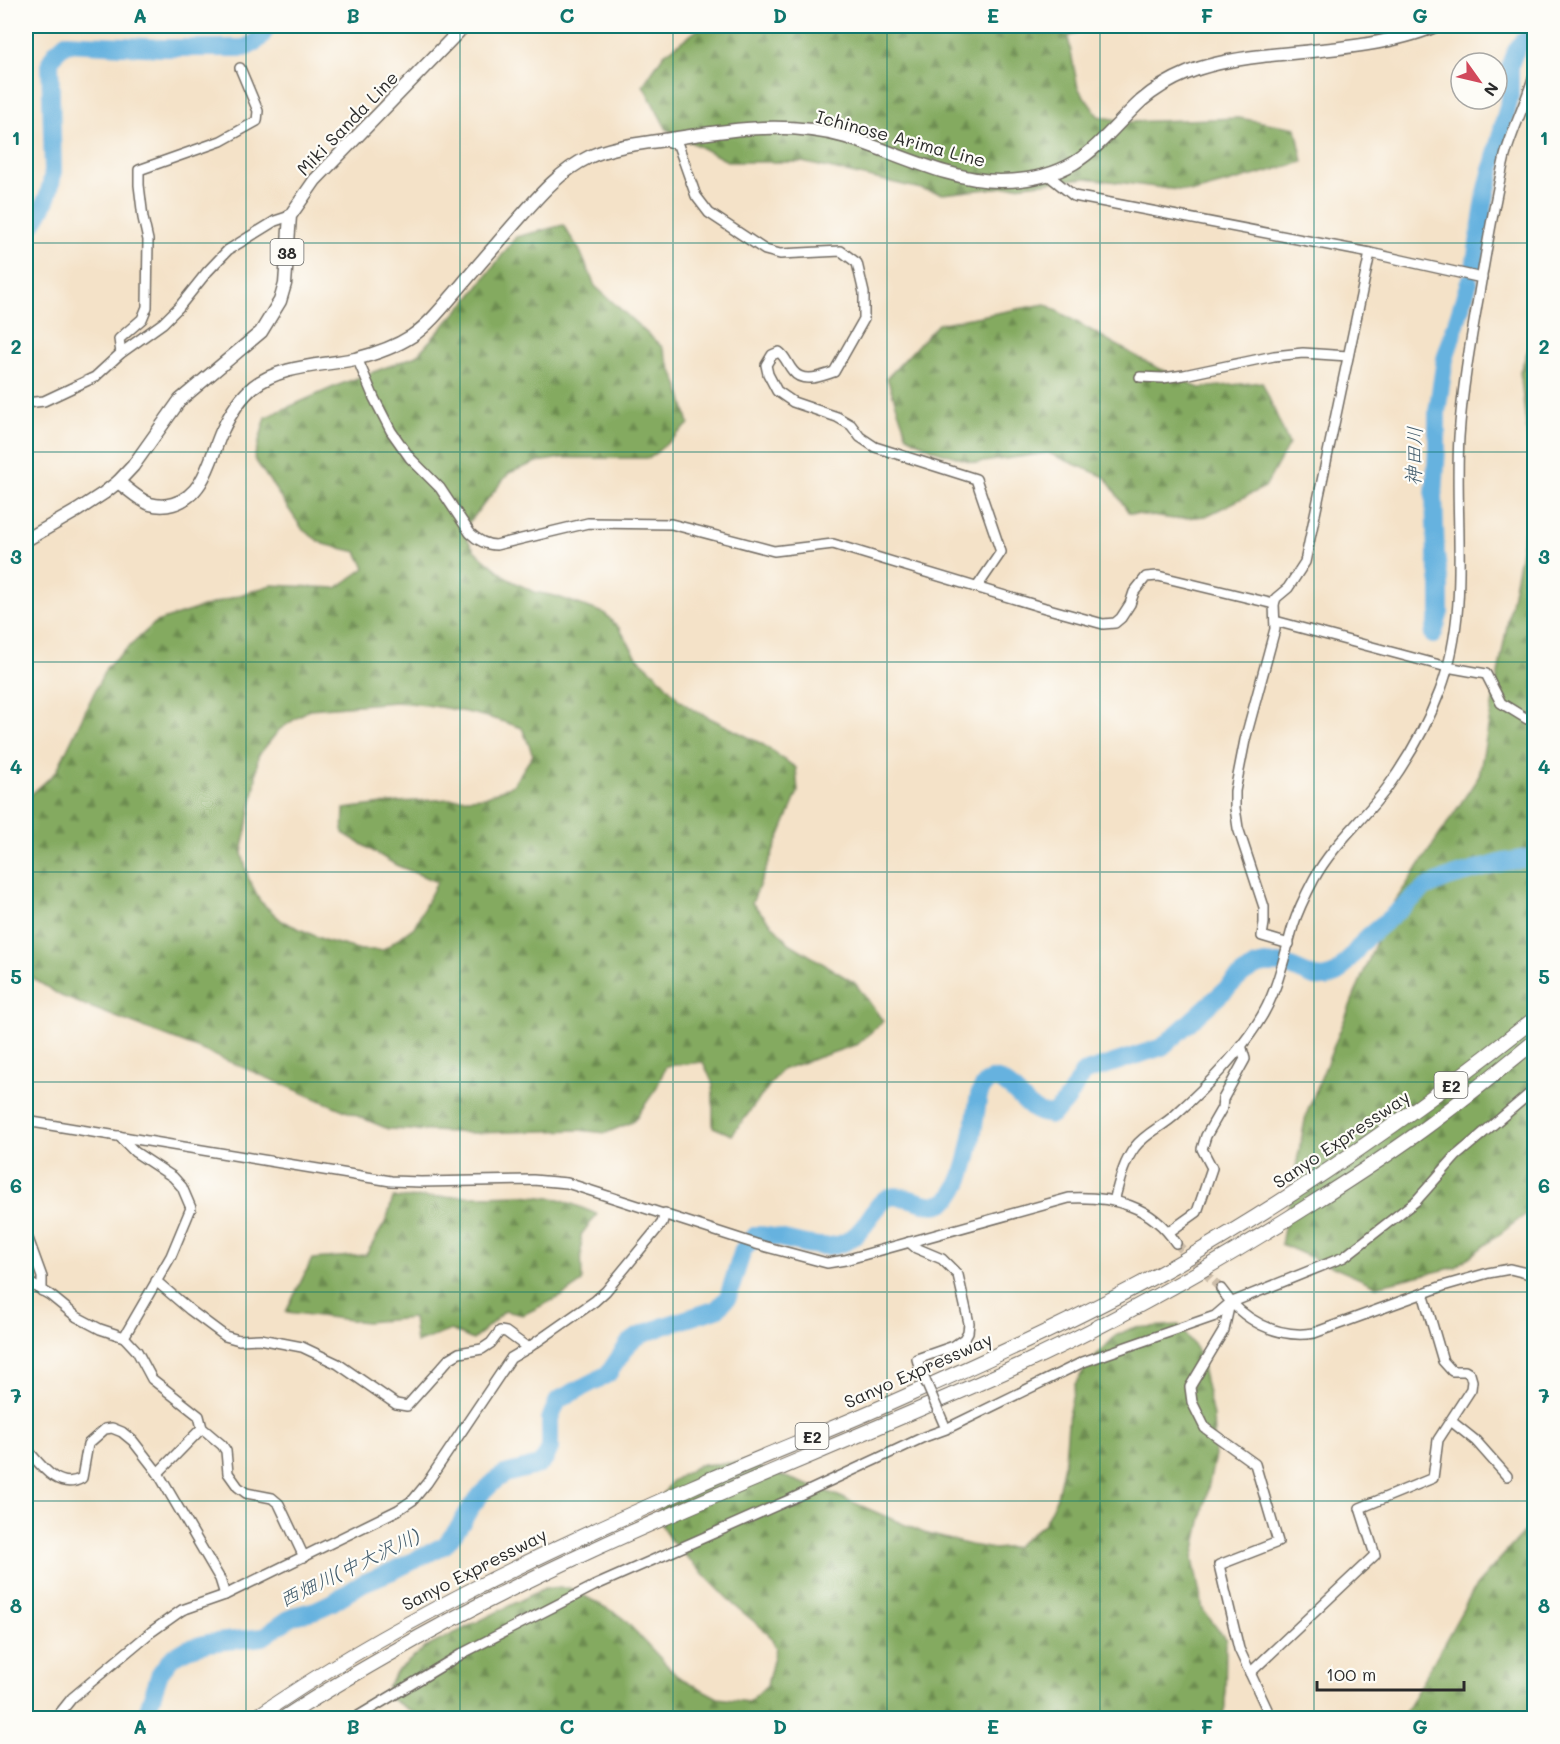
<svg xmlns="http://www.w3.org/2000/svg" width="1560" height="1744" font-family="Mali,'Klee One',sans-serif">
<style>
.forest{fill:url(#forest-firs);stroke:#586a46;stroke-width:1.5;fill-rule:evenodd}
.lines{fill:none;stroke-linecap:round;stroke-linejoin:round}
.river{stroke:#66b2df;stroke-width:18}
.minor-tunnel{stroke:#ccbda9;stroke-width:9;stroke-dasharray:9 4.5;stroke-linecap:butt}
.minor-casing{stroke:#716b62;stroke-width:12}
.major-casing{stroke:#716b62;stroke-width:15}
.highway-casing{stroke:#716b62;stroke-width:16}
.minor{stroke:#fff;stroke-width:9}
.major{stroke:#fff;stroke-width:12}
.highway{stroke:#fff;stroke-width:14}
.minor-bridge-casing{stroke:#716b62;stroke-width:12;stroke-linecap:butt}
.minor-bridge{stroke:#fff;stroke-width:9}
.grid{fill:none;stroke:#0f766e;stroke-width:1.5;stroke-opacity:0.55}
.labels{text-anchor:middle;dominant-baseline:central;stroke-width:4.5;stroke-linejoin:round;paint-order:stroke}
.shield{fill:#fdfcf7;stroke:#6a6a68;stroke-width:1.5}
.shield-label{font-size:16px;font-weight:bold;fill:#2b2b2b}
.street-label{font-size:18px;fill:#2b2b2b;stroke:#fdfcf7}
.water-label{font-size:20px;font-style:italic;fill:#405a6a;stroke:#fdfcf7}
.neatline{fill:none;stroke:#0f766e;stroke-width:2}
.grid-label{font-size:20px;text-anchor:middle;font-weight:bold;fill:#0f766e}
</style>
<defs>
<pattern id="forest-firs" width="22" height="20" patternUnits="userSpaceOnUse" patternTransform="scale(1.5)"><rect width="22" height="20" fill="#84aa60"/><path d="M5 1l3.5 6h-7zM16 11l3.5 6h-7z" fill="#6c8b4f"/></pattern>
</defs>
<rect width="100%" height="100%" fill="#fdfcf7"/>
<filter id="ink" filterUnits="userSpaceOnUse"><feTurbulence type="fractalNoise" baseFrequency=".0167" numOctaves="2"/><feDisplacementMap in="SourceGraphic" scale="12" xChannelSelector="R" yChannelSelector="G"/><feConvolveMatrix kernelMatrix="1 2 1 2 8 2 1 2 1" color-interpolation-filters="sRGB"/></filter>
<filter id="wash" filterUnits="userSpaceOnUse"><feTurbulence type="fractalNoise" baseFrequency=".008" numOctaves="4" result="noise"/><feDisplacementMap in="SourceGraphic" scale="24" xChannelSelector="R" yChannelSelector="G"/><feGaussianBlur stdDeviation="1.35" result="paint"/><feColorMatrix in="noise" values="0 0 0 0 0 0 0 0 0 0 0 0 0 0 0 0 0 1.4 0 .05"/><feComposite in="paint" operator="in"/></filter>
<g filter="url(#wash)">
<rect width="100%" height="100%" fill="#f4e2c8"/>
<g class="forest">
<path d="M 703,26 L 1089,26 L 1068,37 L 1078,88 L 1098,116 L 1128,122 L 1239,118 L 1296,128 L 1303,162 L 1194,192 L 1086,178 L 943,194 L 802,162 L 729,162 L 667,130 L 643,85 L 664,54 Z"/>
<path d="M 563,225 L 580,251 L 595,286 L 662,347 L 679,387 L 689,424 L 650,458 L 562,458 L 537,462 L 509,473 L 466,526 L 466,537 L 475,551 L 510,580 L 534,592 L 555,596 L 604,613 L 619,628 L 637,657 L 658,676 L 679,700 L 692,709 L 762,744 L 796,768 L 798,792 L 752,903 L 789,943 L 855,983 L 883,1021 L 858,1044 L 781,1070 L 732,1135 L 713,1127 L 713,1084 L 703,1062 L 666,1066 L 656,1089 L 633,1122 L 606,1133 L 579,1130 L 474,1133 L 388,1129 L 197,1048 L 61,996 L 26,974 L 26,799 L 56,772 L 106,668 L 156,622 L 271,585 L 337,588 L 365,568 L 357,552 L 323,544 L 303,530 L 254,458 L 266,417 L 336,386 L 416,356 L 471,296 L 516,237 ZM 395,702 C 441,705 480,713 522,728 L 533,755 L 513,785 L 485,797 L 399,802 L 344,809 L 343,833 L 396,865 L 437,882 L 414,927 L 383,950 L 361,950 L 324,940 L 282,921 L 260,901 L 248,877 L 242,853 L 255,786 L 258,756 L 279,730 L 310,709 Z"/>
<path d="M 1045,304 L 1148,363 L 1199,388 L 1262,382 L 1289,444 L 1265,487 L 1206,516 L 1174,519 L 1129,513 L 1105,477 L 1048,453 L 976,463 L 936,451 L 907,436 L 887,378 L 938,324 Z"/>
<path d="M 1534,334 L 1534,1208 L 1456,1267 L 1376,1286 L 1281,1244 L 1306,1115 L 1388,912 L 1479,776 L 1533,486 L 1520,371 Z"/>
<path d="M 522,1195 L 560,1199 L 597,1214 L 581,1235 L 582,1282 L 563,1295 L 523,1315 L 505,1311 L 473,1340 L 451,1330 L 416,1343 L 413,1318 L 366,1322 L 286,1312 L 312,1259 L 366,1255 L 386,1221 L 393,1198 Z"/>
<path d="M 1179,1325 L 1199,1353 L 1213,1416 L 1215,1456 L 1193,1559 L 1203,1610 L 1226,1640 L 1225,1708 L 1222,1718 L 422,1718 L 386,1696 L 387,1687 L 398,1670 L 425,1648 L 545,1588 L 570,1588 L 621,1616 L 677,1676 L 718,1698 L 749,1702 L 767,1685 L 776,1648 L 768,1633 L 734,1605 L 670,1540 L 657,1517 L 663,1494 L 672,1481 L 699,1465 L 744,1462 L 836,1495 L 924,1533 L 971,1545 L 994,1549 L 1015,1547 L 1044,1523 L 1057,1497 L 1065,1459 L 1069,1411 L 1075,1384 L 1086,1367 L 1115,1336 L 1132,1328 Z"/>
<path d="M 1534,1521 L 1534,1718 L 1402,1718 L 1476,1586 Z"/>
</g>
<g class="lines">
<g class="river">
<path d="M 26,234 C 41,213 50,198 53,171 L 50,62 L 56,52 L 66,43 L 164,48 L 244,48 C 255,44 263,38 266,26"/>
<path d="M 1474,268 L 1486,193 L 1510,98 L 1510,65 L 1514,54 L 1521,43 L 1534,36"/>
<path d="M 1433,635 L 1440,612 L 1440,585 L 1436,555 L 1434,496 L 1437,449 L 1437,412 L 1445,359 L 1469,282"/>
<path d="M 145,1718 L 160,1673 L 172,1658 L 187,1649 L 208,1643 L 263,1637 L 293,1616 L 316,1610 L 333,1602 L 363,1583 L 395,1570 L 445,1545 L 459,1527 L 471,1507 L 482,1493 L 497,1479 L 505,1474 L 539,1465 L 546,1457 L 550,1448 L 550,1419 L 558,1400 L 608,1374 L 629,1343 L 639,1336 L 664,1326 L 717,1309 L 728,1297 L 743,1250 L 756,1235 C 793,1235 834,1265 863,1227 C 871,1218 878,1200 890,1197 C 907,1193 924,1208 940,1204 C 968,1196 974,1120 979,1095 C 994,1058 1017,1098 1033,1109 C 1038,1113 1045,1114 1051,1115 C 1069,1103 1072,1090 1083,1073 L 1162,1047 L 1243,974 L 1256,966 L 1265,964 L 1284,964 L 1314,977 L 1325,978 L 1338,973 L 1366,938 L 1425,888 L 1448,878 L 1504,862 L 1534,857"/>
</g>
</g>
</g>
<g filter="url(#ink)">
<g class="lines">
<path class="minor-tunnel" d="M 1176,1243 L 1221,1289"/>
<g class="minor-casing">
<g id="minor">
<path d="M 666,141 L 678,145 L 696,196 L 709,213 L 765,250 L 780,254 L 841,251 L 857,263 L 864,293 L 864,319 L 834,372 C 821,376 803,384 793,371 C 787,364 786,357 779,352 L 772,355 L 766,365 L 768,374 L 777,391 L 793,402 L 837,417 L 851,425 L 860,437 L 875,447 L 976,479 L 1001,552 L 977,587"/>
<path d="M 1048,175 L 1074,196 L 1370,253 L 1482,278"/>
<path d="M 121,353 L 119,339 L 142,319 L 147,307 L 148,240 L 143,218 L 139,185 L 139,170 L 221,141 L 257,121 L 258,111 L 240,68"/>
<path d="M 357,358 L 374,398 L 391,431 L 410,458 L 440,488 L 470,533 C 477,540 487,545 496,545 L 588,523 L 671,524 L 774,551 L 833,544 L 1045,608 L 1103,624 L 1115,623 L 1121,618 L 1130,604 L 1134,592 L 1146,577 L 1158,576 L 1274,604"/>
<path d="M 1140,377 L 1163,378 L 1184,375 L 1274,356 L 1303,353 L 1348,356"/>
<path d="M 26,403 L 44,401 L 95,377 L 121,353 L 163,323 L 179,307 L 207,272 L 228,250 L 275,221 L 290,216"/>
<path d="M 1275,621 L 1447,667 L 1486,674 L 1501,703 L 1527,719 L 1534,721"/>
<path d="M 1289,944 L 1262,936 L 1264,923 L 1264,907 L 1238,828 L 1235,808 L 1235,791 L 1245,740 L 1275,629 L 1274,604 L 1276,598 L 1288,588 L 1305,562 L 1370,253"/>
<path d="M 26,1121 L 391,1181 L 421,1182 L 533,1180 L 567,1183 L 756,1244 L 812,1259 L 827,1263 L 845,1260 L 1069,1198 C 1112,1196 1151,1205 1176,1243"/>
<path d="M 119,1136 L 135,1152 L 173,1177 L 182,1187 L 191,1208 L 171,1256 L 124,1337"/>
<path d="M 1114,1201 C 1119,1183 1123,1163 1135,1147 C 1146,1133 1162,1127 1175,1115 C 1205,1088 1235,1058 1257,1024 C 1277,994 1283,961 1293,926 C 1298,910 1306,894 1314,879 C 1333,844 1364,819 1387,788 C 1408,759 1427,725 1440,691 C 1471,610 1454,521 1459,437 C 1462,390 1470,345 1478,299 C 1486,251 1494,203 1505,156 C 1513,128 1526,103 1534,75"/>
<path d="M 1169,1232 L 1197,1212 L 1212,1168 L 1202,1149 L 1206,1136 L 1222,1108 L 1223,1099 L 1245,1059 L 1241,1045"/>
<path d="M 26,1233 L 42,1277 L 42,1291"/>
<path d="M 909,1242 L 916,1248 L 942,1259 L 958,1275 L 969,1323 L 968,1332 L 964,1339 L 954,1346 L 917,1359 L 919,1366"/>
<path d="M 26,1281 L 50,1295 L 77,1317 L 100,1329 L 124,1337 L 137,1351 L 152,1379 L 199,1416 L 202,1428 L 222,1445 L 226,1451 L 228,1473 L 238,1487 L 246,1493 L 272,1498 L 279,1504 L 304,1557"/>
<path d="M 156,1281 L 190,1310 L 225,1336 L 239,1340 L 260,1339 L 302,1347 L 338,1364 L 396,1404 L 407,1406 L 449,1359 L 459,1353 L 482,1349 L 491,1343 L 500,1331 L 506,1332 L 528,1348"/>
<path d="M 1221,1289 C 1242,1320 1277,1339 1314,1333 L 1443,1286 L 1488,1273 L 1510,1269 L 1534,1275"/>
<path d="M 1230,1303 L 1224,1330 L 1190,1387 L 1192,1402 L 1205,1428 L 1255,1464 L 1278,1542 L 1219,1565 L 1239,1649 L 1271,1718"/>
<path d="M 1451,1421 L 1476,1441 L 1507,1476"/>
<path d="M 26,1448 C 40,1464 58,1492 82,1478 L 88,1444 L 105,1429 L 112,1428 L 122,1432 L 133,1441 L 158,1473 L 220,1579 L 225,1595"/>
<path d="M 158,1473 L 202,1428"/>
<path d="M 1250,1673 L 1375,1555 L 1360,1508 L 1433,1478 L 1438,1440 L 1471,1389 L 1472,1381 L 1470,1374 L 1465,1371 L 1452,1371 L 1443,1361 L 1423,1293"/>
<path d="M 26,1710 L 32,1718"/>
<path d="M 56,1718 L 72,1698 L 151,1632 L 182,1610 L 225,1595 L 398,1510 L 413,1500 L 427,1483 L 511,1358 L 528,1348 L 595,1301 L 606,1291 L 662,1223 L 665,1213"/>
<path d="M 355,1718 L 465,1652 L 594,1586 L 789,1500 L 924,1437 L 946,1429 L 1083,1362 L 1215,1316 L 1230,1303 L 1344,1257 L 1416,1201 L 1456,1156 L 1534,1090"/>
</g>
</g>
<g class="major-casing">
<g id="major">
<path d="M 118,482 C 128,489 139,500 150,504 C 157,506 166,506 173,504 C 205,495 210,458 222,431 C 229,416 240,398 253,387 C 281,365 321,366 355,359 C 375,354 395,347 412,336 C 431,323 445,304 460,287 C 478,265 497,244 515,223 C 537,198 558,172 589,157 C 612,146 639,144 664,140 C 724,130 785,120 846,137 C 895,152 949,181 1000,181 C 1026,181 1052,176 1074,163 C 1100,147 1119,121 1141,101 C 1155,89 1170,80 1187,73 C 1210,63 1237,59 1262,56 C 1315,50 1386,47 1435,26"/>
<path d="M 26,540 L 78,510 L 104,493 L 118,482 L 133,466 L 180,400 L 261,332 L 280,301 L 285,284 L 290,216 L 315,180 L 464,26"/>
</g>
</g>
<g class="highway-casing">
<g id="highway">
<path d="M 255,1718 C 390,1624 539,1554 690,1488 C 764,1455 839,1427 913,1393 C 1002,1353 1092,1312 1177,1264 C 1303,1192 1421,1109 1534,1019"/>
<path d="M 284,1718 C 318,1695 353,1675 388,1655 C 589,1538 809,1461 1020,1365 C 1120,1319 1215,1265 1308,1206 C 1351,1179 1393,1152 1433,1122 C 1468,1096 1501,1069 1534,1042"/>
</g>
</g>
<use href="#minor" class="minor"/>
<use href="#major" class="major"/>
<use href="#highway" class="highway"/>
<g class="minor-bridge-casing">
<path id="minor-bridge" d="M 919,1366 L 944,1424"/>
</g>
<use href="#minor-bridge" class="minor-bridge"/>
</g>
</g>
<path class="grid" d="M 246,26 L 246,1718M 460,26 L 460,1718M 673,26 L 673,1718M 887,26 L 887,1718M 1100,26 L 1100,1718M 1314,26 L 1314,1718M 26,243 L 1534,243M 26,452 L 1534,452M 26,662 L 1534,662M 26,872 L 1534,872M 26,1082 L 1534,1082M 26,1292 L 1534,1292M 26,1501 L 1534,1501"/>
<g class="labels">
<g class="shield">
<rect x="270.5" y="239" width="33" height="26" rx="4.5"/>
<rect x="1434.5" y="1072" width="33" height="26" rx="4.5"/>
<rect x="795.5" y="1423" width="33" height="26" rx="4.5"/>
</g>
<g class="shield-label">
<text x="287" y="252">38</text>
<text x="1451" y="1085">E2</text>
<text x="812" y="1436">E2</text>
</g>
<g class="street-label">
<text transform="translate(347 123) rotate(-46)">Miki Sanda Line</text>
<text transform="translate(901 138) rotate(15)">Ichinose Arima Line</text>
<text transform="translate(1341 1139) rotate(-34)">Sanyo Expressway</text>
<text transform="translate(918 1370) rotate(-24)">Sanyo Expressway</text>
<text transform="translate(474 1569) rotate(-27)">Sanyo Expressway</text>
</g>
<g class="water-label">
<text transform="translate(1413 456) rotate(-88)">神田川</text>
<text transform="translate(349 1567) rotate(-26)">西畑川(中大沢川)</text>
</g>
</g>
<rect width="1560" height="1744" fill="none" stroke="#fdfcf7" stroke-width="66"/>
<g transform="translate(1479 81) rotate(124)"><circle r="28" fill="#fdfcf7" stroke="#a9a8a5" stroke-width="1.5"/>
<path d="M0-4.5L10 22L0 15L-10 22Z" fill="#d1495b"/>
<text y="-9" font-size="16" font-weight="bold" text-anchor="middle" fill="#2b2b2b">N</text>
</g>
<path d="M1317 1681v9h147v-9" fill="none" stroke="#2b2b2b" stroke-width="3"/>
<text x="1326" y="1681" font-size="18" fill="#2b2b2b" stroke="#fdfcf7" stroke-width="4.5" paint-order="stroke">100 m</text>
<rect x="33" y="33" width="1494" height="1678" class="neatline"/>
<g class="grid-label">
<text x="140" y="23">A</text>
<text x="353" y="23">B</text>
<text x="567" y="23">C</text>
<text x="780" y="23">D</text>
<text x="993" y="23">E</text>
<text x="1207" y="23">F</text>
<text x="1420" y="23">G</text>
<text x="16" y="145">1</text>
<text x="1544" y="145">1</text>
<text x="16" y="354">2</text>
<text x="1544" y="354">2</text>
<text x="16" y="564">3</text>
<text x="1544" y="564">3</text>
<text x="16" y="774">4</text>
<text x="1544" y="774">4</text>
<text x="16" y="984">5</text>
<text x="1544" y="984">5</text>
<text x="16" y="1193">6</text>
<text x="1544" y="1193">6</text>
<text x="16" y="1403">7</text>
<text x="1544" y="1403">7</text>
<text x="16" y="1613">8</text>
<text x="1544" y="1613">8</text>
<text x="140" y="1734">A</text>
<text x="353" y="1734">B</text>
<text x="567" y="1734">C</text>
<text x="780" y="1734">D</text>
<text x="993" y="1734">E</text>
<text x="1207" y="1734">F</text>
<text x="1420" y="1734">G</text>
</g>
</svg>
